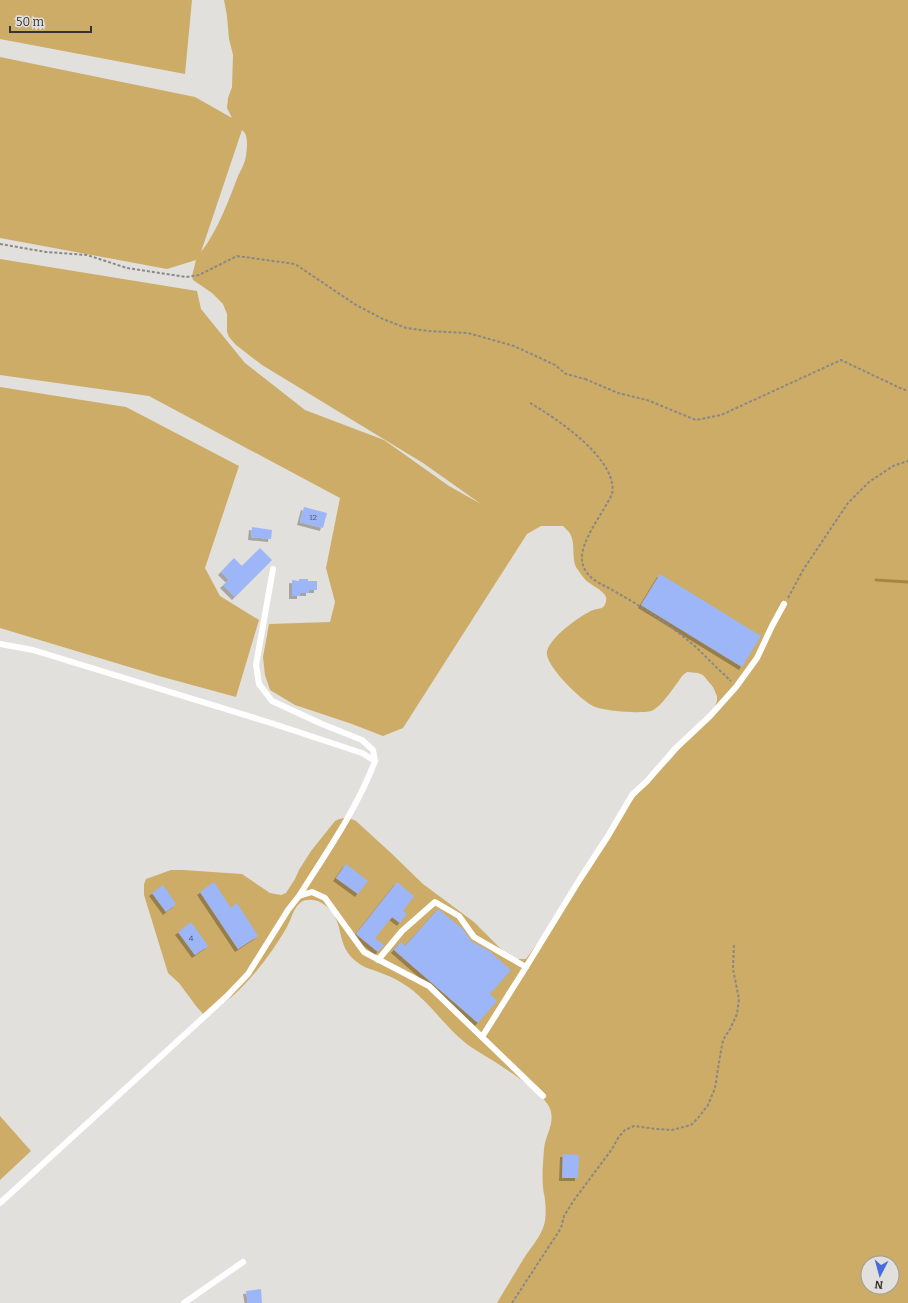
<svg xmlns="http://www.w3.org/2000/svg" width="908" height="1303" font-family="Bitter,serif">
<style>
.green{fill:#cdac67;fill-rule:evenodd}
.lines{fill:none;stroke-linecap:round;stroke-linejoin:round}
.stream{stroke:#a78740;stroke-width:3}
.building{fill:#9cb6f8;filter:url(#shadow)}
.path{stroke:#8a8885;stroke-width:2;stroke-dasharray:3 2;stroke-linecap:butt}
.lane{stroke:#fff;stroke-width:6}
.labels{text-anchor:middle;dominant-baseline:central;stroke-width:3;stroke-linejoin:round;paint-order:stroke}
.number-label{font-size:8px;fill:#4f5464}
</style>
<defs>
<filter id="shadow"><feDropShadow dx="-3" dy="3" stdDeviation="0" flood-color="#0004"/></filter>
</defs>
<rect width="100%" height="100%" fill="#e2e0dc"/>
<g class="green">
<path d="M 0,0 L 192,0 L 185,74 L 0,39 Z"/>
<path d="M 224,0 L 908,0 L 908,1303 L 497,1303 C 506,1288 515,1273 524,1258 C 531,1247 540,1238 544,1225 C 546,1219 546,1208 545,1201 C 545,1196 543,1192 543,1187 C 542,1175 543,1162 544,1149 C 545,1136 554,1125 551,1112 C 548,1092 488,1058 471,1047 C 445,1029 429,999 402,983 C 391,976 379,972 367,968 C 360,965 352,959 348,953 C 340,942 341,928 335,917 C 333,912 329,909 326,906 C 320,901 314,899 307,900 C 295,901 292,918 287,927 C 273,951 256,974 236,993 C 232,997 227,1000 222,1004 C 218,1007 214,1012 209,1015 L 204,1015 L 196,1006 L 179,983 L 168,973 L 144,895 L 144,884 L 146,879 L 171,870 L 183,870 L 242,874 L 270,893 L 281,895 L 286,893 L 295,879 L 299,870 L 311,851 L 335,821 C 342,817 349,817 356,821 L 391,853 L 423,884 L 474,922 L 507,955 L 516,959 L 526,959 L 546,931 L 609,832 L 645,783 L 670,760 L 693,733 L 711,715 L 717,701 L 717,696 L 713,687 L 703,675 L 698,673 L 687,672 L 683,675 C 676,684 661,708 651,711 C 640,714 603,711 593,706 C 580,699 550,670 547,655 C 544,641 581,615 593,610 C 595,609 599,609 602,608 C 605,606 607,601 606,597 C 604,591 593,586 588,582 C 584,579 581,574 578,570 C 570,560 577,543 569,532 C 567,530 565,528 563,526 L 541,526 L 527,534 L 403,728 L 383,736 L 352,724 L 295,705 L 270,690 L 265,675 L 263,657 L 269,624 L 330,622 L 335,602 L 326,568 L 340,498 L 149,396 L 0,375 L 0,259 L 197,291 L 201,309 L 245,363 L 305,410 L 384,440 L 449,486 L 481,504 L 423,463 L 262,365 L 236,345 L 229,337 L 227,332 L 227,314 L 223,304 L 212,293 L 193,280 L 192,276 L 196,260 L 167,269 L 0,238 L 0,57 L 195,97 L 232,118 L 227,108 L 228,98 L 232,87 L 233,55 L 229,39 L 227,16 ZM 242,130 C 249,135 247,147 246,156 C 245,163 241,170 238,176 C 229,200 217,232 201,252 ZM 868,1263 L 892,1263 L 892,1287 L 868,1287 Z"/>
<path d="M 0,387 L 126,407 L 239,466 L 205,568 L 220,596 L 259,620 L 236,697 L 159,676 L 0,628 Z"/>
<path d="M 0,1116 L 31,1151 L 0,1180 Z"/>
</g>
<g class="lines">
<path class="stream" d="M 876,580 L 908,582"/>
</g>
<g class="building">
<path d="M 304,507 L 327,513 L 323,528 L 300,522 Z"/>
<path d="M 252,527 L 272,530 L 271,539 L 251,537 Z"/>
<path d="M 260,548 L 272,560 L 235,597 L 223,585 L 229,580 L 221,572 L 234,558 L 242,566 Z"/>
<path d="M 660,574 L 761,636 L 742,667 L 641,605 Z"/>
<path d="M 299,579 L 308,579 L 308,581 L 317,581 L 317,590 L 309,590 L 309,593 L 300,593 L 300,596 L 292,596 L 292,580 L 299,581 Z"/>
<path d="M 346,864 L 368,881 L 358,894 L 336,878 Z"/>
<path d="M 214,882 L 231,908 L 237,903 L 258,936 L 238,949 L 200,892 Z"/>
<path d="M 397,882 L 414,896 L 403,911 L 407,914 L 400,923 L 392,917 L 375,938 L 384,945 L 378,952 L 356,934 Z"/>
<path d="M 163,885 L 176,904 L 166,912 L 152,893 Z"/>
<path d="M 438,909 L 463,929 L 471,941 L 489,951 L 511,970 L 490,994 L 497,1001 L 478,1023 L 394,950 L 401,942 L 405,946 Z"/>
<path d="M 191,922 L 208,946 L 195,955 L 178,932 Z"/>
<path d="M 563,1154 L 579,1155 L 578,1178 L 562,1178 Z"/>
<path d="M 261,1289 L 262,1303 L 248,1303 L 246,1291 Z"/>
</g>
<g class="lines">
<g class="path">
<path d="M 0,244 L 46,252 L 87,255 L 127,268 L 186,277 L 199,275 L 237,256 L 295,264 L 356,305 L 383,319 L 406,328 L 429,331 L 468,333 L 514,346 L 555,365 L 566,374 L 585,379"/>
<path d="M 585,379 L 618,393 L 647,400 L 696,420 L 721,415 L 841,360 L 900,388 L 908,391"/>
<path d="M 530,403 C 556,418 619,460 612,494 C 604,512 580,541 582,560 C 583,573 594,581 605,586 C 638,604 670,624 698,649 C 709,660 720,671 731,681"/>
<path d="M 788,598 L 803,570 L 848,503 L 869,482 L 893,466 L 908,461"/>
<path d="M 512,1303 L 561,1228 L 564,1216 L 574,1200 L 612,1149 L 618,1138 L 625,1130 L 634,1126 L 656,1129 L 672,1130 L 691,1125 L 698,1118 L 708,1105 L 715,1088 L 719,1062 L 723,1040 L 730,1029 L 737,1014 L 739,999 L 733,969 L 734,943"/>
</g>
<g class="lane">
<path d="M 273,569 L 256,665 L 259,684 L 272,701 L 322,724 L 362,740 L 373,750 L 375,761"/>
<path d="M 0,644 L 33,650 L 271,723 L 362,753 L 375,761 C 357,809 326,853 299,896"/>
<path d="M 378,960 L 402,931 L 435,902 L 459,916 L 474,937 L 526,967 L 482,1037"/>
<path d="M 526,967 L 580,879 L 608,836 L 632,795 L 647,781 L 675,749 L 710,716 L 736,687 L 757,658 L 772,626 L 784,604"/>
<path d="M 0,1203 L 227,996 L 248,974 L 288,910 L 299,896 L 312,892 L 325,898 L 364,952 L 429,986 L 543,1096"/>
<path d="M 184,1303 L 243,1262"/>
</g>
</g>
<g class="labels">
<g class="number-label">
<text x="313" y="517">12</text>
<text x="191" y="938">4</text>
</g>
</g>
<g transform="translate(880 1275) rotate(186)"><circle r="19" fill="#e2e0dc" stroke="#9d9b98"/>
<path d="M0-3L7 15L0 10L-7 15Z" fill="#476cde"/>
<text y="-6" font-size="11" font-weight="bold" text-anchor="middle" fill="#353432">N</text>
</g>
<path d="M10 26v6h81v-6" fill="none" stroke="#353432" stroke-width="2"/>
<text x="16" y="26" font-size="12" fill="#353432" stroke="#e2e0dc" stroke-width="3" paint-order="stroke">50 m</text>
</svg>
